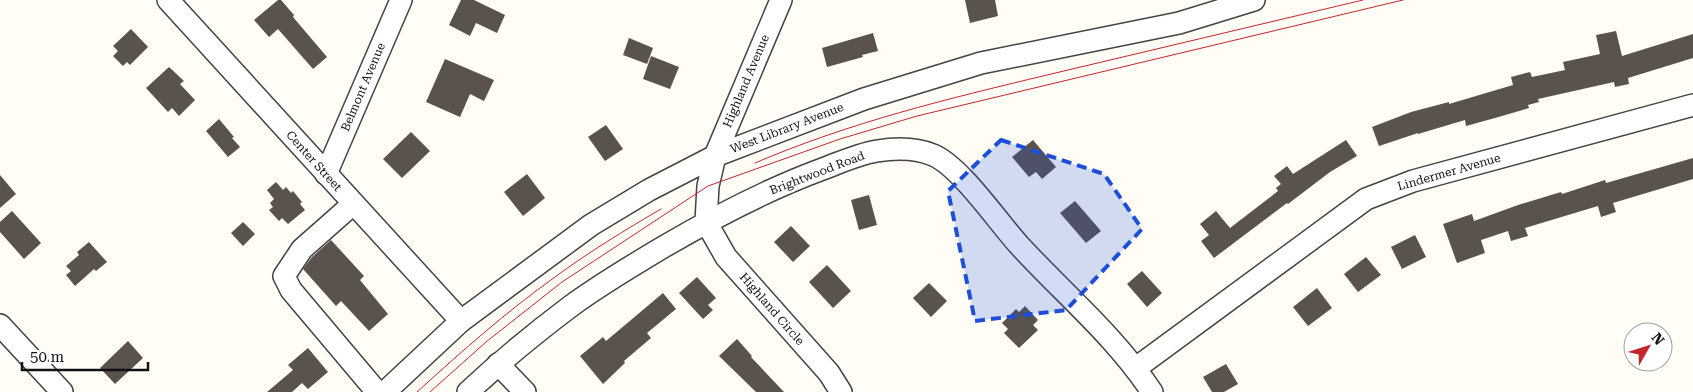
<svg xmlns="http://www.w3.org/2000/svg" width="1693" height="392" font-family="'Roboto Serif',serif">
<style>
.building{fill:#5a524d}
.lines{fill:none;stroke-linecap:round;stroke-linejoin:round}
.minor-casing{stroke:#444;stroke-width:24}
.minor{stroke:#fff;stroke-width:21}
.tram{stroke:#c4262e;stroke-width:1}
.marked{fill:#1d4ed8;fill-opacity:0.2;stroke:#1d4ed8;stroke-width:4;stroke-dasharray:10 6;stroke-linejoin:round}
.labels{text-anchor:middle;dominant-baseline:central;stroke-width:5;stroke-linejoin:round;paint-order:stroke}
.street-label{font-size:12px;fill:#111;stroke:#fff}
</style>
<rect width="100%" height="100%" fill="#fffdf5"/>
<g class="building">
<path d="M 278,0 L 281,0 L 294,15 L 293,17 L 327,57 L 313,69 L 278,29 L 269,37 L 254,20 Z"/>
<path d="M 461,0 L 474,0 L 505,15 L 497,33 L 476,23 L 470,36 L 449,25 Z"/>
<path d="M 965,0 L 995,0 L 998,16 L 970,23 Z"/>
<path d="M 131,29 L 148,47 L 130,65 L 127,62 L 123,66 L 113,56 L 118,51 L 113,46 Z"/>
<path d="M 1616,31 L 1622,56 L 1693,34 L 1693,58 L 1628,78 L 1629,84 L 1615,87 L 1614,82 L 1538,99 L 1539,102 L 1528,105 L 1529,108 L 1495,118 L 1466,126 L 1465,120 L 1418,134 L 1418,133 L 1379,146 L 1372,127 L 1411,112 L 1449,102 L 1449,104 L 1513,85 L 1511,77 L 1530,72 L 1532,77 L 1565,70 L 1563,62 L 1600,54 L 1596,35 Z"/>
<path d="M 873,33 L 878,51 L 862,55 L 863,57 L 827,67 L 822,48 Z"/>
<path d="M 629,38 L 653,48 L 647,64 L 623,55 Z"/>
<path d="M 651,56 L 679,67 L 670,89 L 643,79 Z"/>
<path d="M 445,59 L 494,80 L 484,101 L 470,94 L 460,117 L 426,102 Z"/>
<path d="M 169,67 L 184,81 L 180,84 L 195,100 L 179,116 L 172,108 L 168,112 L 146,88 Z"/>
<path d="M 219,119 L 234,137 L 232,138 L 240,147 L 228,157 L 206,131 Z"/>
<path d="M 606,125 L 623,149 L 605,161 L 588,137 Z"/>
<path d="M 411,132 L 430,151 L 402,178 L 383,159 Z"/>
<path d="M 1033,140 L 1056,167 L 1042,179 L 1036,172 L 1029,177 L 1012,157 Z"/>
<path d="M 1346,140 L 1357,156 L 1330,172 L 1288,204 L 1287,203 L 1214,258 L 1201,241 L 1209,235 L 1200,224 L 1216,211 L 1230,228 L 1278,191 L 1276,188 L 1281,184 L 1274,176 L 1287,166 L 1293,174 Z"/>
<path d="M 1693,158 L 1693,179 L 1613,203 L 1616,212 L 1601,217 L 1598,206 L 1525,228 L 1528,236 L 1511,241 L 1508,231 L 1481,240 L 1485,253 L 1457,263 L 1443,224 L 1472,214 L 1474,221 L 1518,205 L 1561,192 L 1562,194 L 1605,180 L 1606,183 Z"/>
<path d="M 527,174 L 545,198 L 523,216 L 504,192 Z"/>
<path d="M 0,175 L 16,194 L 0,208 Z"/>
<path d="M 276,182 L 283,190 L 286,187 L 291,193 L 293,191 L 302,202 L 300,204 L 305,210 L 288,224 L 282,218 L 279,221 L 269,210 L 273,207 L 270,203 L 274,199 L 267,190 Z"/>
<path d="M 869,195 L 877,225 L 859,230 L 851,200 Z"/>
<path d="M 1075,201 L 1101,231 L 1086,243 L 1060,213 Z"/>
<path d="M 12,211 L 41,243 L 24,259 L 0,232 L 0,222 Z"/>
<path d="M 243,222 L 255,234 L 243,246 L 231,233 Z"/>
<path d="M 791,226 L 810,246 L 793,262 L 774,242 Z"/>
<path d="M 1415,235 L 1426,257 L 1402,269 L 1391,247 Z"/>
<path d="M 331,240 L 364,276 L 360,280 L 388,314 L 369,331 L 341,301 L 336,306 L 303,269 L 312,257 Z"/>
<path d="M 89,242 L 107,262 L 96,271 L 94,269 L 75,286 L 66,275 L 71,271 L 66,266 L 79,255 L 77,252 Z"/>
<path d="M 1366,257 L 1381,275 L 1358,292 L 1344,274 Z"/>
<path d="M 827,265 L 851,291 L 833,308 L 809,282 Z"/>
<path d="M 1142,271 L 1162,293 L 1147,307 L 1127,284 Z"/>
<path d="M 697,277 L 716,298 L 708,305 L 713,310 L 703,319 L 679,293 Z"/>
<path d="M 929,283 L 947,301 L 931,317 L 913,298 Z"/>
<path d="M 1317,288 L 1332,308 L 1308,326 L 1293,307 Z"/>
<path d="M 663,293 L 676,309 L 647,333 L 651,338 L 624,361 L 625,363 L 603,384 L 580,356 L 603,337 L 606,341 Z"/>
<path d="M 1025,306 L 1038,320 L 1033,325 L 1038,330 L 1019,348 L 1004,333 L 1008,329 L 1002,323 L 1016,309 L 1019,312 Z"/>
<path d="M 737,339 L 752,356 L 751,357 L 784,392 L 756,392 L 719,356 Z"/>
<path d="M 128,341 L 143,358 L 115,384 L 100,368 Z"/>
<path d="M 308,348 L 328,372 L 308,389 L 302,383 L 292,392 L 267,392 L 293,370 L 288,365 Z"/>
<path d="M 1226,364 L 1238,384 L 1224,392 L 1212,392 L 1203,377 Z"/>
</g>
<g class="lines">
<g class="minor-casing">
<g id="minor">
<path d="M 168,0 L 461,321"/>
<path d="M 781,0 L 715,156 L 708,186 L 706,222 L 726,257 L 829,373 L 841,392"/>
<path d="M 326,174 L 401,0"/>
<path d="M 353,204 L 302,249 L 284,276 L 291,290 L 377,392"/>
<path d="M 0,325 L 62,392"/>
<path d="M 498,364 L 525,392"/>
<path d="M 1136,368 L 1366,199 L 1413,181 L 1693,105"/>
<path d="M 385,392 L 461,321 L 591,225 L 649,190 L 715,156 L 864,99 L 981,63 L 1179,23 L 1254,0"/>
<path d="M 468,392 C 500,362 535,333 571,306 C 601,284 633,265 665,246 C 715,217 766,190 820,170 C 839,163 858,154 877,151 C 896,148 916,148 933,155 C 960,166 998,222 1019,245 C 1064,294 1115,336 1152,392"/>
</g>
</g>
<use href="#minor" class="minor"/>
<g class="tram">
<path d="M 755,163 C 851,122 947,99 1047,75 C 1152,50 1258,25 1363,0"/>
<path d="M 417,392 C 461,352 506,312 555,277 C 589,252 625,230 661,209"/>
<path d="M 430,392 L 486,342 L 562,282 L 708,186 L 840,139 L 917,116 L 1403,0"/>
</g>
</g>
<path class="marked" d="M 1001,140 L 1104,174 L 1142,229 L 1066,310 L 975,321 L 948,191 Z"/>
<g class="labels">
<g class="street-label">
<text transform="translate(746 81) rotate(-67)">Highland Avenue</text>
<text transform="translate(363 87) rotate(-67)">Belmont Avenue</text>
<text transform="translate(787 128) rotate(-21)">West Library Avenue</text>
<text transform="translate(314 161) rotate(48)">Center Street</text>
<text transform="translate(1449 172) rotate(-16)">Lindermer Avenue</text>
<text transform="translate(817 173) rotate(-21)">Brightwood Road</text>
<text transform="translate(772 309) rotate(49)">Highland Circle</text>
</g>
</g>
<g transform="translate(1648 347) rotate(51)"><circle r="24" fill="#ffffff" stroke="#a0a0a0"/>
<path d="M0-4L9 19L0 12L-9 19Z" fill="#c4262e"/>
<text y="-8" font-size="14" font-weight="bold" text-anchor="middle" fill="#111111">N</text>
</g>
<path d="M22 362v8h126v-8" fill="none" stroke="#111111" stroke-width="2.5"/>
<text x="30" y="362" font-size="15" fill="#111111" stroke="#ffffff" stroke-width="4" paint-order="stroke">50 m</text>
</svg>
